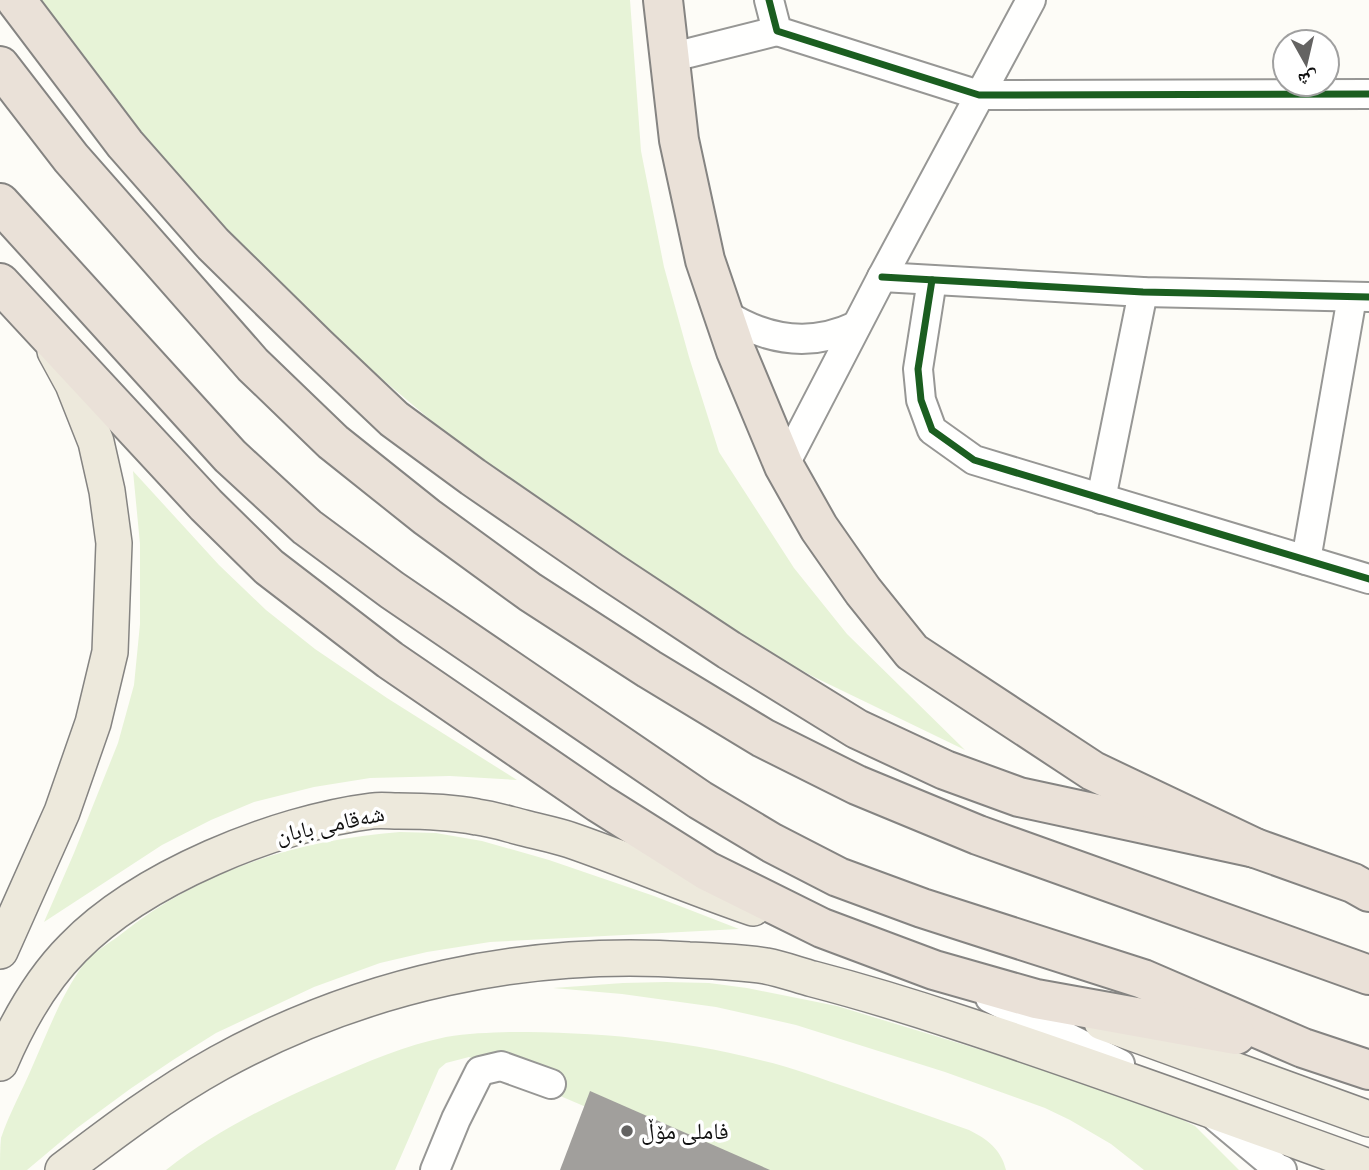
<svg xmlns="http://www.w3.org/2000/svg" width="1369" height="1170" font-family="'Source Serif 4','Noto Naskh Arabic',serif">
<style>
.green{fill:#e7f3d7}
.building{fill:#a19f9c}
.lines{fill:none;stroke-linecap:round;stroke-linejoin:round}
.minor-casing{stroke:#979795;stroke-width:32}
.major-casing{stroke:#858482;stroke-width:38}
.highway-casing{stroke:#858482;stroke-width:42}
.minor{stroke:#fffffe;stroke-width:28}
.major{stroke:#ede9dc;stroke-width:35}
.highway{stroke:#eae1d8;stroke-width:38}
.cycleway-casing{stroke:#fff;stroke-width:11}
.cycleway{stroke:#1b5e20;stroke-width:7}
.poi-dot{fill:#646362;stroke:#fff;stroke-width:2.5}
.labels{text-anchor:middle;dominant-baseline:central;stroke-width:7;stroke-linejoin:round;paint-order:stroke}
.street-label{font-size:23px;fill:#111;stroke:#fff}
.poi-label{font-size:23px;fill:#111;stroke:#fff;text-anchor:start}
</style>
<rect width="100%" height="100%" fill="#fdfcf7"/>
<g class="green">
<path d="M 36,0 L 630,0 L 641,151 L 664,267 L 689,357 L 719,452 L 794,568 L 847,634 L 965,750 L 814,677 L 744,639 L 556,512 L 439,427 L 311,319 L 191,200 Z"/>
<path d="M 133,471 L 219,565 L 266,610 L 315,649 L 387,698 L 517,780 L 450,776 L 370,778 L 314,787 L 254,802 L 211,820 L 162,845 L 44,922 L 74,853 L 118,743 L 134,685 L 140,624 L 140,544 Z"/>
<path d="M 400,832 L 436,833 L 482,841 L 549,860 L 654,896 L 739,929 L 490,942 L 427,952 L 380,963 L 314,987 L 216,1033 L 173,1060 L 130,1089 L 77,1128 L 27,1170 L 0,1170 C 0,1160 0,1148 1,1138 C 9,1114 23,1089 33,1065 C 48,1031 61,996 83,965 C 92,953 108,944 120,935 C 200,870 298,840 400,832 Z"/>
<path d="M 666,982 L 709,983 L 747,988 L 837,1006 L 1014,1060 L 1175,1116 L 1195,1126 L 1239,1170 L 1144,1170 L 1111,1144 L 1070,1120 L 1045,1108 L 945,1072 L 796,1025 L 716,1007 L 622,994 L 553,988 L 623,983 Z"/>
<path d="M 511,1032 C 596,1032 677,1039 760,1060 C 791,1067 822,1079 852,1089 C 891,1103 930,1116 969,1130 C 987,1139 1001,1149 1006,1170 L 734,1170 L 469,1057 L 446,1063 L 439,1069 L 395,1170 L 166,1170 C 214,1132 274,1102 330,1078 C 367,1062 406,1045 446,1037 C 467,1033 490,1033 511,1032 Z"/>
</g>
<path class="building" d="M 590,1091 L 770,1170 L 560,1170 Z"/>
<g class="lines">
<g class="minor-casing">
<g id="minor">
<path d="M 769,0 L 777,31 L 979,95 L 1369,94"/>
<path d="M 669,58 L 777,31"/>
<path d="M 882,277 L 1143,292 L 1369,297"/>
<path d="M 932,280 L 918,369 L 921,400 L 932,430 L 974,460 L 1369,579"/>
<path d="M 723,313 C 765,340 810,348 856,326"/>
<path d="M 784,466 L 882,277 L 1031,0"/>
<path d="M 1101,499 L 1143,292"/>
<path d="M 1306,560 L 1352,297"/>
<path d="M 990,998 L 1120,1064"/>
<path d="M 1216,1117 L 1277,1168 L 1282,1170"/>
<path d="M 435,1170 L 456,1119 L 480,1071 L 501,1066 L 551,1084"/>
</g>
</g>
<g class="major-casing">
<g id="major">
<path d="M 0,951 L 62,812 L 93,723 L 110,652 L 114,543 L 107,491 L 96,442 L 73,384 L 55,351"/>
<path d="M 1102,1022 L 1369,1119"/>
<path d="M 0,1063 C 18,1021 40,981 73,948 C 141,878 276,823 372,811 C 381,810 390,811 398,811 C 425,811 451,812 477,817 C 493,819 508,824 524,828 C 539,832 555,835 570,840 C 631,861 691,887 753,908"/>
<path d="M 63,1170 C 113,1132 163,1094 219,1063 C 363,984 525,949 689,960 C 715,961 741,962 766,966 C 782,969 798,975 813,979 C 863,992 912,1007 960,1023 C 1098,1068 1233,1118 1369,1167"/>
</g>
</g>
<g class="highway-casing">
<g id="highway">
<path d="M 16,0 L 125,144 L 213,244 L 317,346 L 394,419 L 473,477 L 611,572 L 729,650 L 857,729 L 945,770 L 1019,797 L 1255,848"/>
<path d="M 663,0 L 679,140 L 705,260 L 736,351 L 784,466 L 819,528 L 863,591 L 912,652 L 1093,771 L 1255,848 L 1353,883 L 1369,892"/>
<path d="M 0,66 L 71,158 L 253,365 L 333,442 L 427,517 L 530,592 L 649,669 L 763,738 L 857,785 L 978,835 L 1369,975"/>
<path d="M 0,203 L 230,456 L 307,527 L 392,590 L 700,800 L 772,843 L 838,877 L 922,908 L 1143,979 L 1303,1048 L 1369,1070"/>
<path d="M 0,283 L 206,505 L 269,567 L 390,660 L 599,803 L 707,871 L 822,928 L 934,970 L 1036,999 L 1236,1035"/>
</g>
</g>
<use href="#minor" class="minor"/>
<use href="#major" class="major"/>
<use href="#highway" class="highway"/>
<g class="cycleway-casing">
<g id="cycleway">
<path d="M 769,0 L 777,31 L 979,95 L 1369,94"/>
<path d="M 882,277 L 1143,292 L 1369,297"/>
<path d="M 932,280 L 918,369 L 921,400 L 932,430 L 974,460 L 1369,579"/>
</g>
</g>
<use href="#cycleway" class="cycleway"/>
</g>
<circle class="poi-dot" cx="627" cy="1131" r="7"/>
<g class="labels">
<g class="street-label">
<text transform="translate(330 824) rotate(-12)">شەقامی بابان</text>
</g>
<g class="poi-label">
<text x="641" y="1131">فاملی مۆڵ</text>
</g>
</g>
<g transform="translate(1306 63) rotate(172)"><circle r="33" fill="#ffffff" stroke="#a0a0a0" stroke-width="2"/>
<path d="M0-5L12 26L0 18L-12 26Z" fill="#646362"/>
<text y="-10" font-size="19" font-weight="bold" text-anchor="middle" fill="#111111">ش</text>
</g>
</svg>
